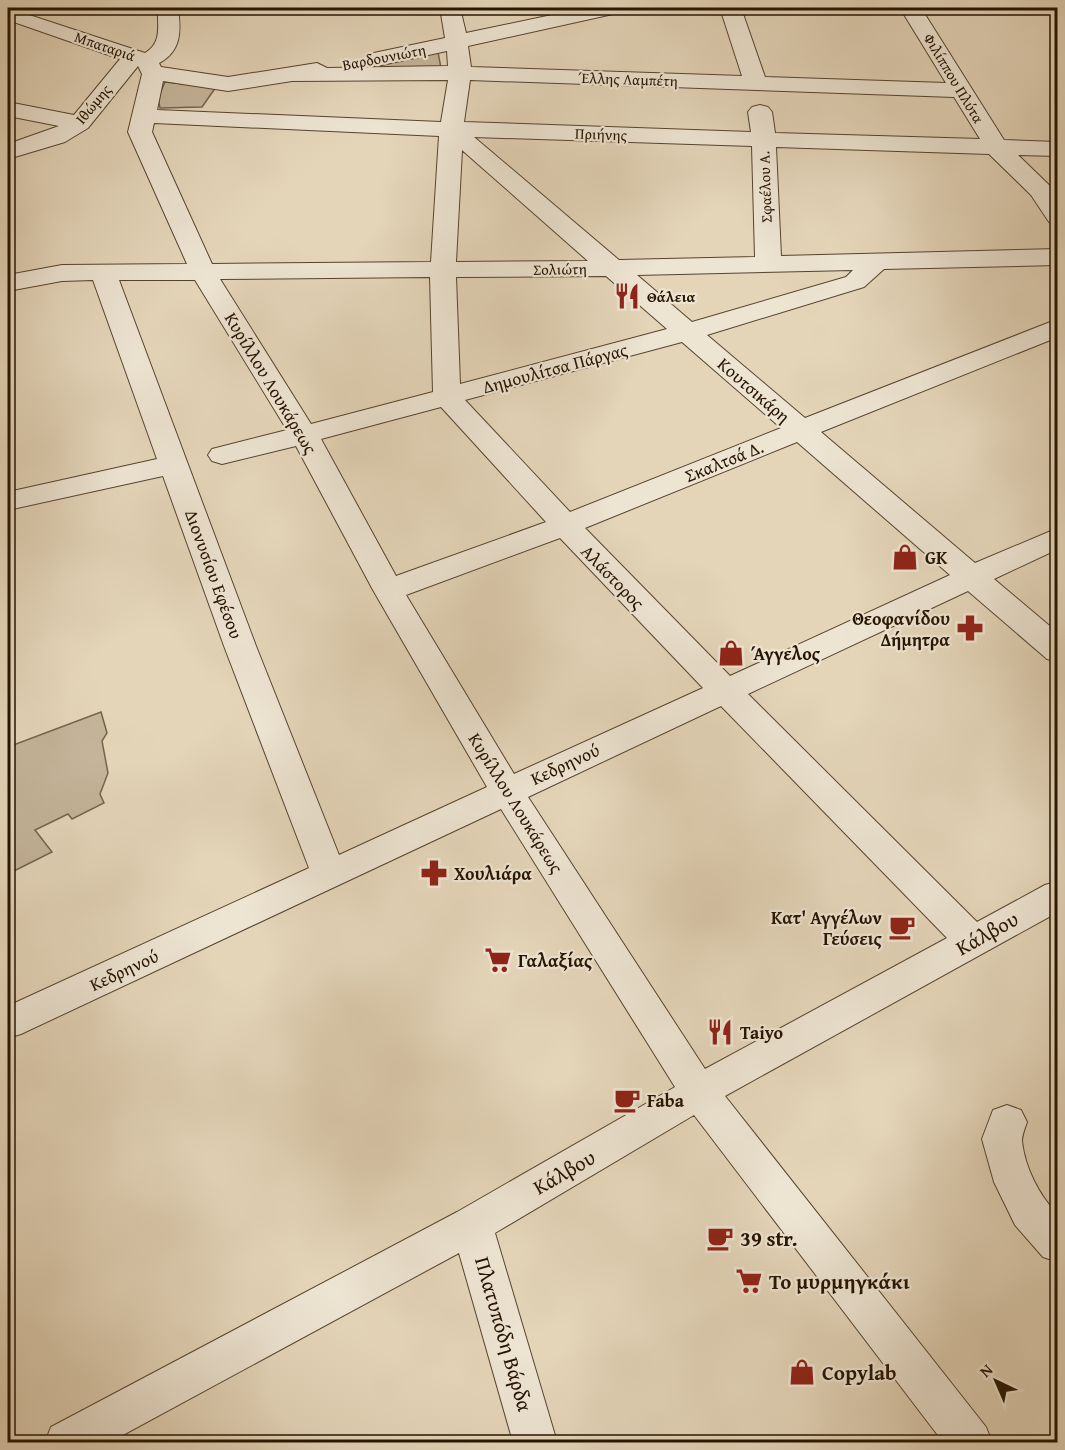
<svg xmlns="http://www.w3.org/2000/svg" width="1065" height="1450" font-family="'Gentium Book Plus',serif">
<style>
.green{fill:#c4b49a;stroke:#75644d;stroke-width:1.5}
.lines{fill:none;stroke-linecap:round;stroke-linejoin:round}
.minor-casing{stroke:#56442e;stroke-width:2}
.minor{fill:#ede4d2;fill-rule:evenodd}
.labels{text-anchor:middle;dominant-baseline:central;stroke-width:4.5;stroke-linejoin:round;paint-order:stroke}
.far-street-label{font-size:15px;fill:#261400;stroke:#ede4d2}
.far-poi-label{font-size:15px;font-weight:bold;fill:#261400;stroke:#ede4d2;text-anchor:start}
.street-label{font-size:18px;fill:#261400;stroke:#ede4d2}
.poi-label{font-size:18px;font-weight:bold;fill:#261400;stroke:#ede4d2;text-anchor:start}
.near-street-label{font-size:21px;fill:#261400;stroke:#ede4d2}
.near-poi-label{font-size:21px;font-weight:bold;fill:#261400;stroke:#ede4d2;text-anchor:start}
</style>
<rect width="100%" height="100%" fill="#e4d5b9"/>
<filter id="stains"><feTurbulence type="fractalNoise" baseFrequency=".00333" numOctaves="4"/><feColorMatrix values="0 0 0 0 .2 0 0 0 0 .09 0 0 0 0 .02 0 0 0 .5 -.17"/></filter>
<radialGradient id="worn" r=".72"><stop offset=".6" stop-color="#630" stop-opacity="0"/><stop offset="1" stop-color="#630" stop-opacity=".3"/></radialGradient>
<g class="green">
<path d="M 438,52 L 441,68 L 356,67 Z"/>
<path d="M 165,82 L 216,87 L 202,107 L 160,108 L 158,98 Z"/>
<path d="M 101,712 L 107,733 L 102,741 L 108,773 L 100,794 L 104,803 L 72,819 L 68,814 L 35,830 L 52,852 L 8,874 L 8,747 Z"/>
</g>
<g class="lines">
<g class="minor-casing">
<g id="minor">
<path d="M 8,8 L 145,53 C 163,42 157,25 158,8 L 178,8 C 181,30 182,51 159,63 L 161,67 L 228,77 L 317,63 L 327,68 L 448,66 L 447,51 L 377,66 L 369,64 L 366,59 L 369,54 L 445,38 L 440,8 L 460,8 L 466,33 L 585,8 L 624,8 L 621,13 L 613,14 L 468,46 L 471,67 L 742,76 L 720,8 L 741,8 L 765,77 L 946,83 L 900,8 L 921,8 L 1004,140 L 1058,142 L 1058,156 L 1018,155 L 1049,185 L 1058,198 L 1058,224 L 1049,222 L 1031,195 L 989,154 L 776,147 L 781,256 L 1058,249 L 1058,265 L 884,269 L 864,287 L 707,335 L 805,418 L 1058,319 L 1058,337 L 821,432 L 975,563 L 1058,528 L 1058,549 L 994,579 L 1058,633 L 1058,662 L 1047,659 L 968,591 L 748,694 L 977,922 L 1045,885 L 1058,881 L 1058,912 L 725,1096 L 986,1427 L 992,1442 L 943,1442 L 694,1115 L 495,1233 L 557,1442 L 513,1442 L 459,1253 L 110,1442 L 45,1442 L 51,1427 L 457,1212 L 675,1087 L 501,809 L 21,1034 L 8,1038 L 8,1006 L 309,868 L 224,646 L 163,476 L 8,510 L 8,492 L 157,459 L 93,280 L 62,281 L 8,291 L 8,275 L 62,265 L 187,264 L 128,132 L 142,74 L 138,66 L 88,128 L 65,142 L 8,159 L 8,144 L 59,126 L 8,116 L 8,102 L 74,115 L 120,59 L 8,20 ZM 448,80 L 441,122 L 157,110 L 163,81 L 228,91 L 292,81 ZM 470,80 L 954,97 L 980,139 L 775,133 L 772,112 L 768,107 L 760,105 L 752,107 L 748,112 L 751,132 L 464,122 ZM 154,123 L 439,136 L 431,262 L 212,264 L 152,132 ZM 474,137 L 752,146 L 755,257 L 619,260 ZM 462,150 L 588,261 L 456,262 ZM 853,270 L 846,277 L 692,322 L 637,275 ZM 606,276 L 667,329 L 460,384 L 456,277 ZM 430,277 L 433,392 L 311,424 L 220,279 ZM 119,280 L 195,280 L 287,430 L 212,449 L 208,455 L 212,461 L 222,464 L 296,446 L 373,590 L 487,787 L 339,855 L 256,646 ZM 682,342 L 781,428 L 570,512 L 465,400 ZM 441,407 L 546,522 L 396,576 L 321,439 ZM 797,442 L 950,575 L 730,676 L 585,528 ZM 560,538 L 703,688 L 514,774 L 406,595 ZM 721,706 L 947,938 L 705,1069 L 528,797 Z"/>
<path d="M 1007,1105 L 1021,1110 L 1027,1122 C 1025,1128 1022,1135 1022,1141 C 1025,1168 1039,1195 1058,1215 L 1058,1262 L 1043,1257 L 1015,1225 L 994,1182 L 982,1139 L 993,1110 Z"/>
</g>
</g>
<use href="#minor" class="minor"/>
</g>
<defs>
<g id="restaurant-bare" transform="scale(2.07)"><path d="M-5-6h1v4h1v-4h1v4h1v-4h1v5L-1.5 .5V6h-2V.5L-5-1ZM5-6V6H3V1.5H1.5Q1.5-4 5-6Z" fill="#8f2418" stroke="#ede4d2" stroke-width="2.5" paint-order="stroke"/></g>
<g id="shop-bare" transform="scale(2.07)"><path d="M-5-2.5h2.3a2.7 3.5 0 0 1 5.4 0H5L5.5 6h-11ZM-1.5-2.5h3a1.5 2.3 0 0 0-3 0Z" fill="#8f2418" stroke="#ede4d2" stroke-width="2.5" paint-order="stroke"/></g>
<g id="pharmacy-bare" transform="scale(2.07)"><path d="M-2-6h4v4h4v4h-4v4h-4v-4h-4v-4h4Z" fill="#8f2418" stroke="#ede4d2" stroke-width="2.5" paint-order="stroke"/></g>
<g id="cafe-bare" transform="scale(2.07)"><path d="M-5.5-4.5H6V0H3Q3 3.5 0 3.5H-2.5Q-5.5 3.5-5.5 0ZM3-3.2v2h1.7v-2ZM-6 4.5H4V6H-6Z" fill="#8f2418" stroke="#ede4d2" stroke-width="2.5" paint-order="stroke"/></g>
<g id="supermarket-bare" transform="scale(2.07)"><path d="M-6-5.5h2.5l.6 2H6L4.5 2H-2.5L-4.4-4H-6ZM-1.5 3.2a1.3 1.3 0 1 0 .1 0ZM3 3.2a1.3 1.3 0 1 0 .1 0Z" fill="#8f2418" stroke="#ede4d2" stroke-width="2.5" paint-order="stroke"/></g>
</defs>
<g fill-rule="evenodd">
<use href="#restaurant-bare" x="627" y="296"/>
<use href="#shop-bare" x="905" y="557"/>
<use href="#pharmacy-bare" x="970" y="628"/>
<use href="#shop-bare" x="731" y="653"/>
<use href="#pharmacy-bare" x="434" y="873"/>
<use href="#cafe-bare" x="902" y="927"/>
<use href="#supermarket-bare" x="498" y="960"/>
<use href="#restaurant-bare" x="720" y="1032"/>
<use href="#cafe-bare" x="627" y="1100"/>
<use href="#cafe-bare" x="720" y="1238"/>
<use href="#supermarket-bare" x="749" y="1281"/>
<use href="#shop-bare" x="802" y="1372"/>
</g>
<g class="labels">
<g class="far-street-label">
<text transform="translate(105 46) rotate(19)">Μπαταριά</text>
<text transform="translate(384 57) rotate(-11)">Βαρδουνιώτη</text>
<text transform="translate(954 78) rotate(59)">Φιλίππου Πλύτα</text>
<text transform="translate(628 79) rotate(2)">Έλλης Λαμπέτη</text>
<text transform="translate(93 104) rotate(-50)">Ιθώμης</text>
<text transform="translate(601 134) rotate(2)">Πριήνης</text>
<text transform="translate(765 187) rotate(-92)">Σφαέλου Α.</text>
<text transform="translate(560 269) rotate(-1)">Σολιώτη</text>
</g>
<g class="far-poi-label">
<text x="647" y="296">Θάλεια</text>
</g>
<g class="street-label">
<text transform="translate(555 368) rotate(-15)">Δημουλίτσα Πάργας</text>
<text transform="translate(271 383) rotate(59)">Κυρίλλου Λουκάρεως</text>
<text transform="translate(754 390) rotate(41)">Κουτσικάρη</text>
<text transform="translate(724 461) rotate(-22)">Σκαλτσά Δ.</text>
<text transform="translate(214 574) rotate(70)">Διονυσίου Εφέσου</text>
<text transform="translate(613 577) rotate(46)">Αλάστορος</text>
<text transform="translate(565 764) rotate(-25)">Κεδρηνού</text>
<text transform="translate(516 803) rotate(58)">Κυρίλλου Λουκάρεως</text>
<text transform="translate(124 970) rotate(-25)">Κεδρηνού</text>
</g>
<g class="poi-label">
<text x="925" y="557">GK</text>
<text x="950" y="618" text-anchor="end">Θεοφανίδου<tspan x="950" dy="21">Δήμητρα</tspan></text>
<text x="751" y="653">Άγγελος</text>
<text x="454" y="873">Χουλιάρα</text>
<text x="882" y="917" text-anchor="end">Κατ' Αγγέλων<tspan x="882" dy="21">Γεύσεις</tspan></text>
<text x="518" y="960">Γαλαξίας</text>
<text x="740" y="1032">Taiyo</text>
<text x="647" y="1100">Faba</text>
</g>
<g class="near-street-label">
<text transform="translate(987 933) rotate(-29)">Κάλβου</text>
<text transform="translate(564 1172) rotate(-30)">Κάλβου</text>
<text transform="translate(504 1334) rotate(74)">Πλατυπόδη Βάρδα</text>
</g>
<g class="near-poi-label">
<text x="740" y="1238">39 str.</text>
<text x="769" y="1281">Το μυρμηγκάκι</text>
<text x="822" y="1372">Copylab</text>
</g>
</g>
<rect width="1065" height="1450" fill="none" stroke="#e4d5b9" stroke-width="30"/>
<rect x="9" y="9" width="1047" height="1432" fill="none" stroke="#261400" stroke-width="3"/>
<rect x="15" y="15" width="1035" height="1420" fill="none" stroke="#261400" stroke-width="1.5"/>
<g transform="translate(996 1381) rotate(316)" stroke="#ede4d2" stroke-width="4.5" paint-order="stroke">
<path d="M0-4.5L10 22L0 15L-10 22Z" fill="#261400"/>
<text y="-9" font-size="16" font-weight="bold" text-anchor="middle" fill="#261400">N</text>
</g>
<rect width="100%" height="100%" filter="url(#stains)"/>
<rect width="100%" height="100%" fill="url(#worn)"/>
</svg>
